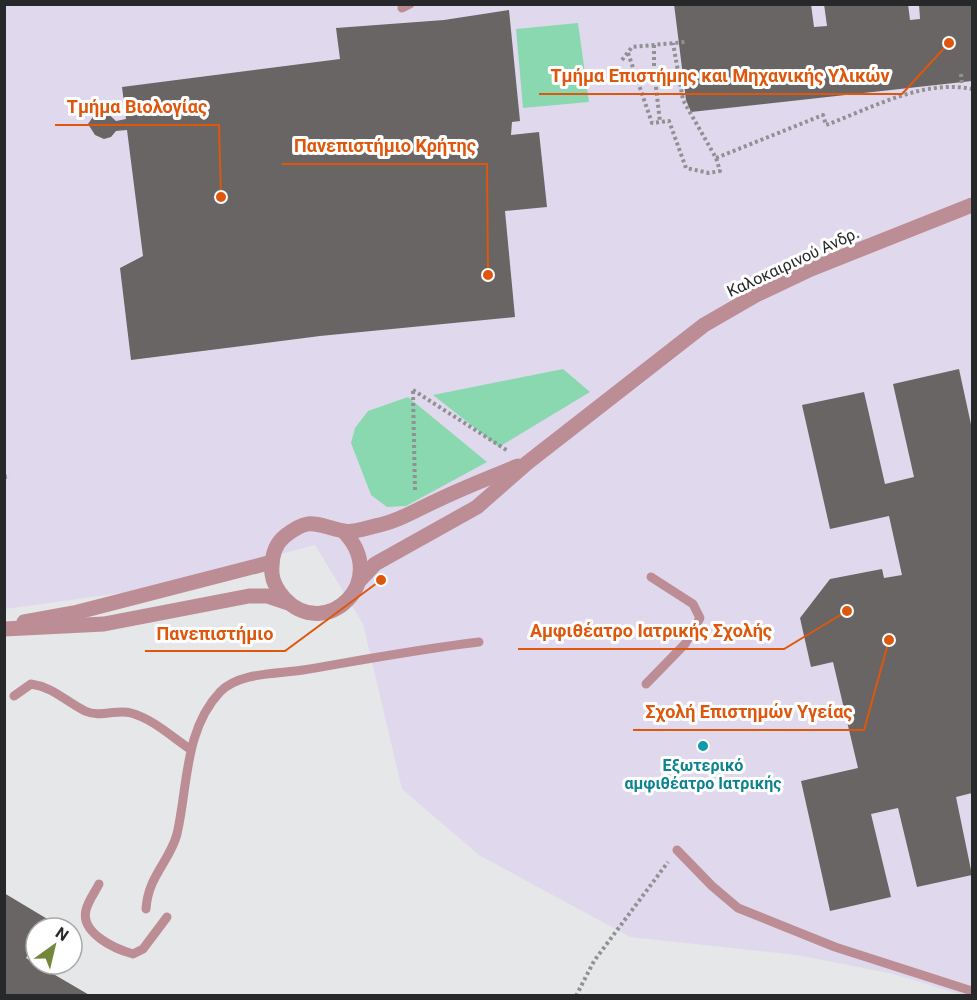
<svg xmlns="http://www.w3.org/2000/svg" width="977" height="1000" font-family="Roboto,sans-serif">
<style>
.education{fill:#e0d9ee}
.green{fill:#8ad8b0}
.building{fill:#686564}
.lines{fill:none;stroke-linecap:round;stroke-linejoin:round}
.path{stroke:#909193;stroke-width:4;stroke-dasharray:3 3;stroke-linecap:butt}
.lane{stroke:#bc8d94;stroke-width:9}
.street{stroke:#bc8d94;stroke-width:15}
.culture-dot{fill:#0f9aa8;stroke:#fff;stroke-width:2}
.labels{text-anchor:middle;dominant-baseline:central;stroke-width:6;stroke-linejoin:round;paint-order:stroke}
.street-label{font-size:16px;fill:#272829;stroke:#fff}
.culture-label{font-size:16px;font-weight:bold;fill:#0d838f;stroke:#fff}
.leader{fill:none;stroke:#de570d;stroke-width:2}
.callout-dot{fill:#de570d;stroke:#fff;stroke-width:2}
.callout-label{font-size:18px;text-anchor:middle;font-weight:bold;fill:#de570d;stroke:#fff;stroke-width:6;stroke-linejoin:round;paint-order:stroke}
</style>
<rect width="100%" height="100%" fill="#e5e7e9"/>
<path class="education" d="M 5,5 L 972,5 L 972,995 L 962,995 L 894,974 L 797,955 L 630,937 L 479,855 L 402,789 L 363,624 L 315,545 L 151,589 L 5,609 Z"/>
<g class="green">
<path d="M 578,23 L 589,102 L 523,108 L 516,29 Z"/>
<path d="M 563,369 L 590,392 L 499,447 L 433,395 Z"/>
<path d="M 408,397 L 487,462 L 406,506 L 387,507 L 371,495 L 351,443 L 355,428 L 368,411 Z"/>
</g>
<g class="building">
<path d="M 674,4 L 811,4 L 814,27 L 827,26 L 824,4 L 908,4 L 910,20 L 920,19 L 919,4 L 972,4 L 972,81 L 691,112 L 686,100 Z"/>
<path d="M 509,10 L 520,121 L 512,122 L 511,135 L 539,132 L 547,207 L 505,211 L 515,317 L 320,336 L 131,360 L 120,268 L 143,256 L 127,130 L 116,131 L 111,137 L 104,139 L 95,135 L 88,124 L 97,111 L 103,109 L 116,121 L 126,119 L 122,87 L 340,59 L 336,28 L 444,20 Z"/>
<path d="M 959,369 L 972,429 L 972,793 L 956,797 L 972,875 L 917,887 L 898,808 L 871,814 L 891,897 L 830,911 L 801,781 L 858,768 L 833,662 L 811,667 L 800,618 L 830,579 L 882,569 L 884,578 L 902,575 L 889,516 L 830,529 L 802,405 L 864,392 L 885,484 L 914,477 L 893,384 Z"/>
<path d="M 4,893 L 49,920 L 44,928 L 36,928 L 36,941 L 26,958 L 91,996 L 4,996 Z"/>
</g>
<g class="lines">
<g class="path">
<path d="M 654,45 L 654,70 L 660,122"/>
<path d="M 628,53 L 652,123 L 669,121 L 686,168 L 709,173 L 720,171 L 716,158 L 683,100 L 673,43"/>
<path d="M 622,60 L 632,47 L 685,42"/>
<path d="M 961,74 L 962,86"/>
<path d="M 716,158 L 823,115 L 826,125 C 872,108 923,79 972,89"/>
<path d="M 413,390 L 508,451"/>
<path d="M 413,391 L 415,491"/>
<path d="M 4,477 L 10,476"/>
<path d="M 576,996 L 594,961 L 668,862"/>
</g>
<g class="lane">
<path d="M 402,8 L 410,4"/>
<path d="M 646,684 L 685,644 L 700,618 L 693,604 L 651,577"/>
<path d="M 14,696 L 31,684 C 53,687 65,701 85,711 C 100,718 116,709 131,713 C 153,719 172,737 190,749"/>
<path d="M 677,850 L 712,886 L 738,908 L 835,947 L 972,991"/>
<path d="M 99,884 C 95,892 88,901 86,910 C 80,933 115,949 133,954 L 143,949 L 167,917"/>
<path d="M 146,909 C 148,876 170,861 177,834 C 188,787 184,730 220,692 C 239,672 278,674 303,670 C 362,660 420,649 479,642"/>
</g>
<g class="street">
<path d="M 343,531 C 392,580 326,643 284,598 C 278,591 273,583 272,574 C 271,560 274,545 285,536 C 312,515 316,526 344,531 C 352,533 367,528 375,526 C 397,522 418,509 438,500 C 465,487 491,477 518,466"/>
<path d="M 360,580 L 375,564 L 477,507 L 527,463 L 704,325 L 756,295 L 811,269 L 972,205"/>
<path d="M 24,622 L 74,613 L 272,562"/>
<path d="M 4,629 L 104,624 L 249,596 L 267,596 L 288,603"/>
</g>
</g>
<circle class="culture-dot" cx="703" cy="746" r="6"/>
<g class="labels">
<g class="street-label">
<text transform="translate(793 262) rotate(-25)">Καλοκαιρινού Ανδρ.</text>
</g>
<g class="culture-label">
<text x="703" y="765">Εξωτερικό<tspan x="703" dy="18">αμφιθέατρο Ιατρικής</tspan></text>
</g>
</g>
<path class="leader" d="M949 43L902 94H539M221 197L219 125H55M488 275L487 164H282M847 611L784 649H518M381 580L285 651H145M889 640L864 730H633"/>
<g class="callout-dot">
<circle cx="949" cy="43" r="6"/>
<circle cx="221" cy="197" r="6"/>
<circle cx="488" cy="275" r="6"/>
<circle cx="847" cy="611" r="6"/>
<circle cx="381" cy="580" r="6"/>
<circle cx="889" cy="640" r="6"/>
</g>
<g class="callout-label">
<text x="720" y="82">Τμήμα Επιστήμης και Μηχανικής Υλικών</text>
<text x="137" y="113">Τμήμα Βιολογίας</text>
<text x="385" y="152">Πανεπιστήμιο Κρήτης</text>
<text x="651" y="637">Αμφιθέατρο Ιατρικής Σχολής</text>
<text x="215" y="640">Πανεπιστήμιο</text>
<text x="749" y="718">Σχολή Επιστημών Υγείας</text>
</g>
<rect width="977" height="1000" fill="none" stroke="#272829" stroke-width="12"/>
<g transform="translate(54 946) rotate(34)"><circle r="28" fill="#ffffff" stroke="#a9a9a9" stroke-width="1.5"/>
<path d="M0-4.5L10 22L0 15L-10 22Z" fill="#728738"/>
<text y="-9" font-size="16" font-weight="bold" text-anchor="middle" fill="#272829">N</text>
</g>
</svg>
